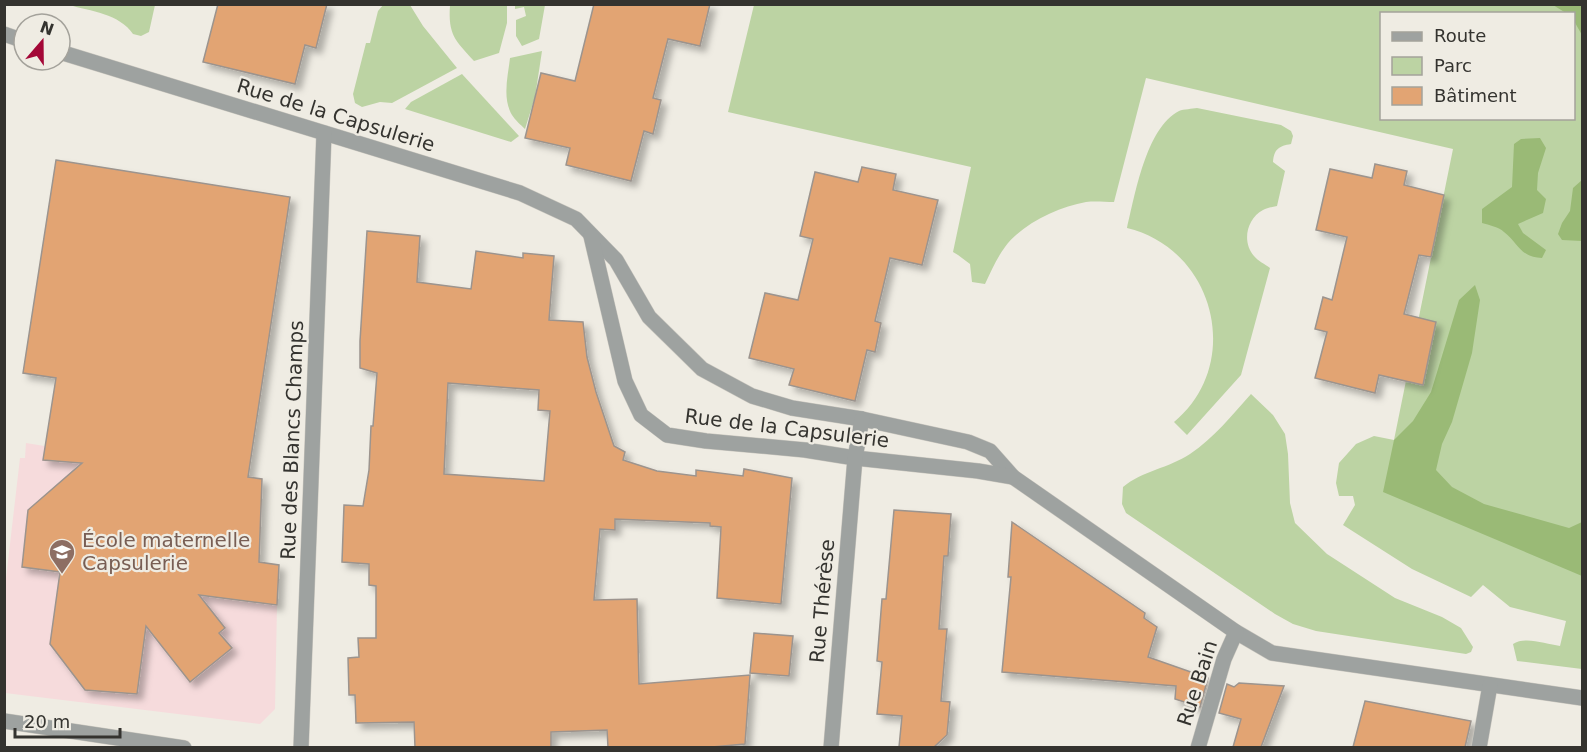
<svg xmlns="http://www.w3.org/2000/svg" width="1587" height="752" font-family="'DejaVu Sans',sans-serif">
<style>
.education{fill:#f6dbdc}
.green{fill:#bcd3a3;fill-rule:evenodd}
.forest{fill:#9aba76}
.building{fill:#e2a473;stroke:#9c948e;stroke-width:1.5;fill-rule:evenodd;filter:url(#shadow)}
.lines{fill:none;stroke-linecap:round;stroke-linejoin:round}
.street-casing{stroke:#cac7bf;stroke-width:16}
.street{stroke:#9ea2a0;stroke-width:15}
.labels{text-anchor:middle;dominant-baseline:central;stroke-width:4.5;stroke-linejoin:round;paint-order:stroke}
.street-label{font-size:20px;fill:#34332f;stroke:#efece3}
.education-label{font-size:20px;fill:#785e54;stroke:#efece3;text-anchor:start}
</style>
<defs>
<filter id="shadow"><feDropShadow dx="5.5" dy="5.5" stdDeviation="3" flood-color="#0004"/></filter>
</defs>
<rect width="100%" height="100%" fill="#efece3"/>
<path class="education" d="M 26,443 L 190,470 L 117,585 L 277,605 L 275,709 L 260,724 L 5,693 L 5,587 L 20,458 L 25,458 Z"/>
<g class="green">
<path d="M 384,4 L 410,5 L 423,26 L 457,68 L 392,103 L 380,102 L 362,107 L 355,103 L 353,94 L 366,43 L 370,43 L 378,11 Z"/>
<path d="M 69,5 L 155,4 L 155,5 L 149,32 L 141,36 L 133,34 C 120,14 90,11 69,5 Z"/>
<path d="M 450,5 L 507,5 L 507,23 L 499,53 L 474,61 C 455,40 448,35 450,5 Z"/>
<path d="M 515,5 L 545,5 L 539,39 L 522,46 L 516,36 L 516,20 L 526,16 L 524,7 L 515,9 Z"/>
<path d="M 754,5 L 1582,5 L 1582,669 L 1517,661 L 1513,644 C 1525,636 1546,644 1560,646 L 1566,621 L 1510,607 L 1483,585 L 1471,597 L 1412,569 L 1343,525 L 1355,505 L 1353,496 L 1339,496 L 1336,483 L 1339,463 L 1356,444 L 1374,436 L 1394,440 L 1453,149 L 1146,78 L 1114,202 C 1105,202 1095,201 1086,202 C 1058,207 1022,224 1005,247 C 996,259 991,272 985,284 L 972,282 L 970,264 L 958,255 L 953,252 L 971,167 L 728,112 ZM 1382,14 L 1574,14 L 1574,118 L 1382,118 Z"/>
<path d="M 542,51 L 535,97 L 525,129 C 521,125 515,120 512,115 C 502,98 508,76 510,58 Z"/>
<path d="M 462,74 L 519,136 L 511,142 L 405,109 L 411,102 Z"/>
<path d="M 1197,108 L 1281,125 L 1291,131 L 1293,136 L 1291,144 C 1279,146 1274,149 1273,162 L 1285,171 L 1277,206 C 1272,207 1267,208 1263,210 C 1246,219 1242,243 1254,256 C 1258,261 1265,264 1270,268 L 1241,375 L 1187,435 L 1174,422 C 1244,364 1215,249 1127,228 C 1135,195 1146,128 1179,111 C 1184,109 1192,109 1197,108 Z"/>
<path d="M 1251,394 L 1273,415 L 1285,434 L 1288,454 L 1290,503 L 1295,523 L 1327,554 L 1395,598 L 1442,617 L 1461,628 L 1473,647 L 1471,652 L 1466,654 L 1316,631 L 1293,624 L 1275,614 L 1126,513 L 1122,504 L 1123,487 C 1142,471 1169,468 1190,454 C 1214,438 1232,415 1251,394 Z"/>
</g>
<g class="forest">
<path d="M 1553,5 L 1582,5 L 1582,35 L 1574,21 L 1574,14 L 1566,13 Z"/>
<path d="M 1540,138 L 1546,148 L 1538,173 L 1537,190 L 1546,199 L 1543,213 L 1518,224 L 1523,233 L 1546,250 L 1542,258 C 1520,257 1519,244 1504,232 C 1499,227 1489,225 1482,223 L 1482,209 L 1512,187 L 1514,144 L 1521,139 Z"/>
<path d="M 1582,180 L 1582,241 L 1562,240 L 1558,234 L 1562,223 L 1570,211 L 1573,188 Z"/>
<path d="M 1475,285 L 1480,300 L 1472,353 L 1452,422 L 1442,444 L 1436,470 L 1452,487 L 1484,504 L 1569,528 L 1582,522 L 1582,576 L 1383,492 L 1394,440 L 1413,421 L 1431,392 L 1459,300 Z"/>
</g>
<g class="building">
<path d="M 218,4 L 327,4 L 316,48 L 305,45 L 295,84 L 203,62 Z"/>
<path d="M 594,4 L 710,4 L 700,46 L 668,39 L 653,98 L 661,100 L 653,134 L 644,131 L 631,181 L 566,165 L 570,148 L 525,138 L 541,73 L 575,81 Z"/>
<path d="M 56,160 L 290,197 L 248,477 L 262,479 L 259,562 L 279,565 L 277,605 L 199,595 L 225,628 L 219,633 L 232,648 L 190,682 L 146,626 L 137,694 L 85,690 L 50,644 L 60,572 L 22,567 L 28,510 L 82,463 L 43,460 L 56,378 L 23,373 Z"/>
<path d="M 1375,164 L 1407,171 L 1404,185 L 1444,195 L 1431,257 L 1419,255 L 1404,314 L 1436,322 L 1423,385 L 1379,375 L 1375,393 L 1315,378 L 1327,332 L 1315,329 L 1323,297 L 1332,300 L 1347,237 L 1316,230 L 1330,169 L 1372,178 Z"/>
<path d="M 862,167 L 896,174 L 893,190 L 938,200 L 922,265 L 890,258 L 875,321 L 881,323 L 875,352 L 867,350 L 855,401 L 789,385 L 794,369 L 749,358 L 765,293 L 798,300 L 813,239 L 800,236 L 815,172 L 858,182 Z"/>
<path d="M 367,231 L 420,236 L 417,282 L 471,289 L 476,251 L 523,258 L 523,253 L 554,256 L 549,320 L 583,322 L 587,357 L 596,392 L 614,446 L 625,452 L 623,460 L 657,471 L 696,476 L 696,470 L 743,476 L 744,469 L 792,478 L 781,604 L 717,598 L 721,527 L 710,526 L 710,523 L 615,519 L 615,530 L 600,529 L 594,600 L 637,599 L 639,684 L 750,675 L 745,744 L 712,747 L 608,747 L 607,730 L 551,732 L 551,747 L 415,747 L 414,722 L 356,723 L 355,695 L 349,695 L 348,658 L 359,657 L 358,638 L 376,638 L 376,586 L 369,585 L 369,564 L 342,562 L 344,505 L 363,506 L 369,470 L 371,426 L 373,426 L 377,373 L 360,368 L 360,341 ZM 448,383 L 539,390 L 538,410 L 550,411 L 544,481 L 444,474 Z"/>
<path d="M 894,510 L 951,514 L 948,556 L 944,556 L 939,629 L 947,629 L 941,701 L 950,702 L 947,735 L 934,747 L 899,747 L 902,716 L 877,714 L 882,662 L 877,661 L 882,599 L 886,599 Z"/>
<path d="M 1012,522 L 1145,613 L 1144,618 L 1157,627 L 1148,657 L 1208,678 L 1200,707 L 1175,699 L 1176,686 L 1002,672 L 1011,577 L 1008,577 Z"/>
<path d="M 754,633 L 793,636 L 789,676 L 750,673 Z"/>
<path d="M 1239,683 L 1284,686 L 1261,747 L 1233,747 L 1241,719 L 1219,713 L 1227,684 L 1234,687 Z"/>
<path d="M 1365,701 L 1471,721 L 1465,747 L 1353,747 Z"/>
</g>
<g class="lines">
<g class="street-casing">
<g id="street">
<path d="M 4,34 L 24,41"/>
<path d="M 60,52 L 520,193 L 576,219 L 616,260 L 649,317 L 702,369 L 752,396 L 792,408 L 862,419 L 968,442 L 990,451 L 1013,477 L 1236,632 L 1272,653 L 1582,698"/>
<path d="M 591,236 L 625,381 L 641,415 L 667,435 L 706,441 L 805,450 L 855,458 L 978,471 L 1013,477"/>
<path d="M 4,721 L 184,748"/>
<path d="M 301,748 L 324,133"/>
<path d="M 831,748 L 855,458 L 862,419"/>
<path d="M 1198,748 L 1224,659 L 1236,632"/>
<path d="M 1479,748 L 1490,685"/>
</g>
</g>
<use href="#street" class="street"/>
</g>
<defs>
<g id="school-pin" transform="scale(1.35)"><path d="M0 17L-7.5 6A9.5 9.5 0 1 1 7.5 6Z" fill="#8d6e63" stroke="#efece3"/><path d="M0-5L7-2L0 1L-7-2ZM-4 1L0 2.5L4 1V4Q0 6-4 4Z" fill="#fff"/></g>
</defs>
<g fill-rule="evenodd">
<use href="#school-pin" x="62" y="552"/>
</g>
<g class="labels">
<g class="street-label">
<text transform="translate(336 115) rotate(17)">Rue de la Capsulerie</text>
<text transform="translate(787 428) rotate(7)">Rue de la Capsulerie</text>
<text transform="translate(292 440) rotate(-88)">Rue des Blancs Champs</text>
<text transform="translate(822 601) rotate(-85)">Rue Thérèse</text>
<text transform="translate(1197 683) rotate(-72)">Rue Bain</text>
</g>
<g class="education-label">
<text x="82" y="540">École maternelle<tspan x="82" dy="23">Capsulerie</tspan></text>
</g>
</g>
<rect width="1587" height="752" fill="none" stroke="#34332f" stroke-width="12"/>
<rect x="1380" y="12" width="195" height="108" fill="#efece3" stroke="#a4a29b" stroke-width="1.5"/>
<rect x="1392" y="32" width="30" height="9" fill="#9ea2a0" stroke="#a4a29b" stroke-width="1.5"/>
<text x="1434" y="42" font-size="18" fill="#34332f">Route</text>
<rect x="1392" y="57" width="30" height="18" fill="#bcd3a3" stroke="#a4a29b" stroke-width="1.5"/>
<text x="1434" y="72" font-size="18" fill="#34332f">Parc</text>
<rect x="1392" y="87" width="30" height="18" fill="#e2a473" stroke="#a4a29b" stroke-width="1.5"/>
<text x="1434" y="102" font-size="18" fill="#34332f">Bâtiment</text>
<g transform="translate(42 42) rotate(20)"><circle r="28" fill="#efece3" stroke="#a4a29b" stroke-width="1.5"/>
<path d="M0-4.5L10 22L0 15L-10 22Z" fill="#a40737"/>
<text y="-9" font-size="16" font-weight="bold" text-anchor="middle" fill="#34332f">N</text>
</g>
<path d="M15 728v9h105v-9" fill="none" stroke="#34332f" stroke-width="3"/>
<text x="24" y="728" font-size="18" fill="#34332f" stroke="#efece3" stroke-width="4.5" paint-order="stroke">20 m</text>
</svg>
